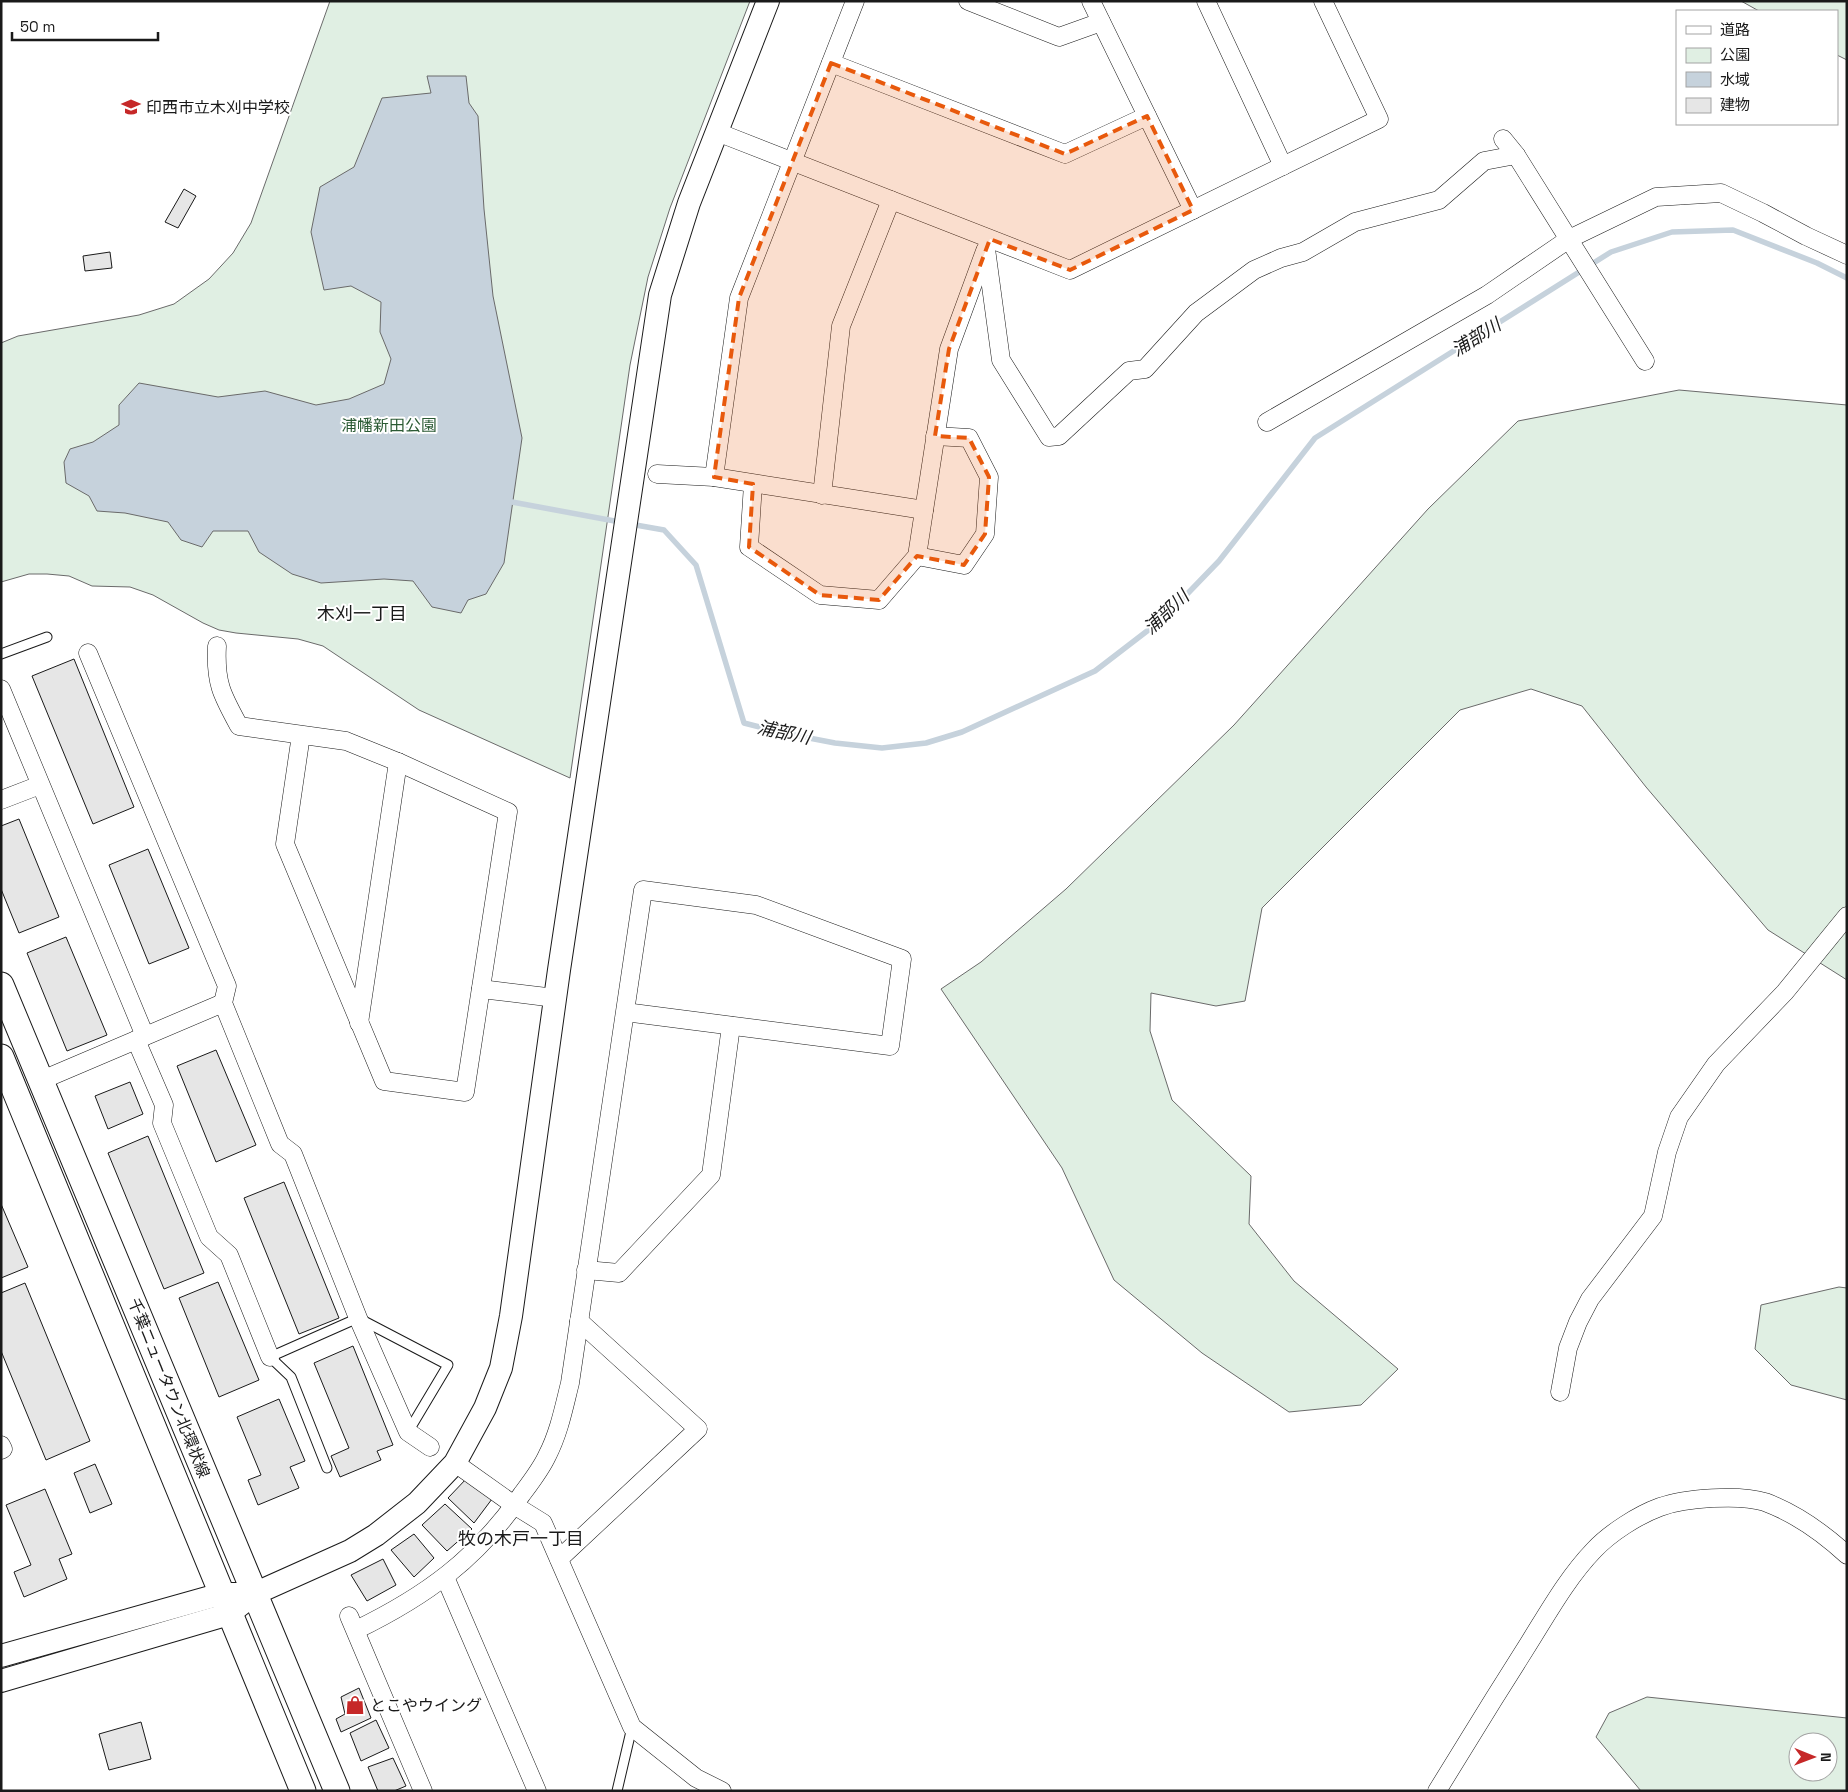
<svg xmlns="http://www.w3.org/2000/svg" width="1848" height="1792" font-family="'Space Grotesk','Noto Sans JP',sans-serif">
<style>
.green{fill:#e0efe3;stroke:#6a6a6a;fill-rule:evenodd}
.water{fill:#c6d2dc;stroke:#6a6a6a}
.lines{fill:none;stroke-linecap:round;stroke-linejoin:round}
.stream{stroke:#c6d2dc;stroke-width:5.5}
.building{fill:#e6e6e6;stroke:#1a1a1a}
.service-casing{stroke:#1a1a1a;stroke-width:11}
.minor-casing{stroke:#1a1a1a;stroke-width:19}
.tertiary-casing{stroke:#1a1a1a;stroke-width:24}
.secondary-casing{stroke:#1a1a1a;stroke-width:27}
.service{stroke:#fff;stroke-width:9}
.minor{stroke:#fff;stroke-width:18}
.tertiary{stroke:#fff;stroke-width:22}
.secondary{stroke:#fff;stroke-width:25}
.marked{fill:#e8590c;fill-opacity:0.2;stroke:#e8590c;stroke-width:4;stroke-dasharray:10 6;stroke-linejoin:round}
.labels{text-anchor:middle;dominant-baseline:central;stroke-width:4;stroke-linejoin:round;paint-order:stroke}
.poi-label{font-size:16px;fill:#1a1a1a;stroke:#fff;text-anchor:start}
.park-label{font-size:16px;fill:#2b5a34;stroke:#fff}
.street-label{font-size:16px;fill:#1a1a1a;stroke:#fff}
.water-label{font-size:18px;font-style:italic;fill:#1a1a1a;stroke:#fff}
.neighbourhood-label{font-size:18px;fill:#1a1a1a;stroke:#fff}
</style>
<rect width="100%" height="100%" fill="#fff"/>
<g class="green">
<path d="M 330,1 L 750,1 L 670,208 L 648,277 L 630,365 L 570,778 L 419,710 L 323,646 L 298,639 L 236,633 L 219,630 L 203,623 L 153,595 L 130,587 L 92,586 L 69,576 L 47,574 L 29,574 L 1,582 L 1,343 L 18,336 L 139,315 L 174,304 L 209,279 L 233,253 L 251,223 Z"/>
<path d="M 1741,1 L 1847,1 L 1847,60 L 1837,55 L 1837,11 L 1759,11 Z"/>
<path d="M 1679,390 L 1847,405 L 1847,980 L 1768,930 L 1646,787 L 1582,706 L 1531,689 L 1460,710 L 1262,908 L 1245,1001 L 1216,1006 L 1151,993 L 1150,1031 L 1172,1100 L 1251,1176 L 1249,1224 L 1294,1281 L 1398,1369 L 1361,1405 L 1289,1412 L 1202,1353 L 1114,1280 L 1062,1168 L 941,989 L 981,962 L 1066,889 L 1234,725 L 1428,509 L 1518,421 Z"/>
<path d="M 1839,1287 L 1847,1288 L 1847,1400 L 1791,1385 L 1755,1349 L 1761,1305 Z"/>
<path d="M 1647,1697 L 1847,1718 L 1847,1791 L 1641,1791 L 1596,1737 L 1609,1713 ZM 1798,1742 L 1828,1742 L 1828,1772 L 1798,1772 Z"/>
</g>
<path class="water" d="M 427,76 L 466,76 L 469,103 L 478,116 L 484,209 L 493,296 L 522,438 L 504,563 L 486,594 L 468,600 L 461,613 L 432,607 L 413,581 L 384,579 L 321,583 L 292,574 L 259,552 L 248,531 L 213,531 L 202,547 L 181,540 L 168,522 L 125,513 L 97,511 L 89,496 L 66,483 L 64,462 L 70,449 L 93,442 L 119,425 L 119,405 L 139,383 L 218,397 L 265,391 L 316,405 L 349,399 L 384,384 L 391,359 L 380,332 L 381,302 L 351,286 L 324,290 L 311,232 L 320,187 L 354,167 L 382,98 L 431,93 Z"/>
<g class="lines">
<g class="stream">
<path d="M 512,502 L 620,522"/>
<path d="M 630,524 L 664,530 L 696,565 L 744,723 L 783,733 L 835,743 L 882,748 L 926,743 L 962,732 L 1095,671 L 1164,618 L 1219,561 L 1315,438 L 1611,252 L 1672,232 L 1733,230 L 1817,263 L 1847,278"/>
</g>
</g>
<g class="building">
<path d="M 184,189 L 196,196 L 178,228 L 165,222 Z"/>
<path d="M 110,252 L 112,268 L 85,271 L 83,256 Z"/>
<path d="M 74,659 L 134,807 L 93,824 L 32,676 Z"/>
<path d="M 19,819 L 59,917 L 19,933 L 1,889 L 1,826 Z"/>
<path d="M 148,849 L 189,948 L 149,964 L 109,865 Z"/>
<path d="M 66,937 L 107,1035 L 67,1051 L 27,953 Z"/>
<path d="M 216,1050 L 256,1145 L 216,1162 L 177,1066 Z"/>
<path d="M 130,1082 L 143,1114 L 108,1129 L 95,1096 Z"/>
<path d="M 148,1136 L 204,1273 L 164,1289 L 108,1153 Z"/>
<path d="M 284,1182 L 339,1318 L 299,1334 L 244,1198 Z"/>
<path d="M 1,1204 L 28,1267 L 1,1278 Z"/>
<path d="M 218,1282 L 259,1380 L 219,1397 L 179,1298 Z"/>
<path d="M 25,1283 L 90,1441 L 46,1460 L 1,1351 L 1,1293 Z"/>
<path d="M 353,1346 L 393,1445 L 377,1451 L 381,1460 L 340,1477 L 331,1456 L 349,1448 L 314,1363 Z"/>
<path d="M 279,1399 L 305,1461 L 290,1467 L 299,1488 L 258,1505 L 248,1480 L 261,1475 L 237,1417 Z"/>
<path d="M 95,1464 L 112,1504 L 90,1513 L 74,1473 Z"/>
<path d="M 467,1478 L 492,1499 L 474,1523 L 448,1498 Z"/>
<path d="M 45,1489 L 72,1554 L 59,1559 L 67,1579 L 24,1597 L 14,1572 L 31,1565 L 6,1505 Z"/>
<path d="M 445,1504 L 472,1529 L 447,1551 L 422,1525 Z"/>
<path d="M 414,1534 L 434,1558 L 414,1577 L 391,1550 Z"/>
<path d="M 383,1559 L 396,1585 L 367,1601 L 351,1575 Z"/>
<path d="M 359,1688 L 371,1718 L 341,1732 L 336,1719 L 345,1714 L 341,1697 Z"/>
<path d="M 376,1720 L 389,1748 L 361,1761 L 350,1733 Z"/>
<path d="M 141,1722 L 151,1759 L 109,1770 L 99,1734 Z"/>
<path d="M 393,1758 L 406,1786 L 394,1791 L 378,1791 L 368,1767 Z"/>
</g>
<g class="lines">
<g class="service-casing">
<g id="service">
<path d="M 1,654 L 47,637"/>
<path d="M 327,1468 L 291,1377 L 270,1357 L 358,1318 L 448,1365 L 408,1432"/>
<path d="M 617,1791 L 632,1727"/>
</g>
</g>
<g class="minor-casing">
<g id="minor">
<path d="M 968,1 L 1059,37 L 1101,22"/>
<path d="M 1091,1 L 1193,210"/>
<path d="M 1206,1 L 1283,166"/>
<path d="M 831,63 L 1065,154 L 1147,116"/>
<path d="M 717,132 L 1070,270 L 1379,119 L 1323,1"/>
<path d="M 1503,139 L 1516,155 L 1645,361"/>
<path d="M 986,249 L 1001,360 L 1049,437 L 1059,436 L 1129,371 L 1145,369 L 1196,313 L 1254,270 L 1281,258 L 1303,252 L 1355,222 L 1439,200 L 1484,161 L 1516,155"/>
<path d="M 1267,422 L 1487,295 L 1569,239 L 1656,197 L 1721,193 L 1763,213 L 1806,236 L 1847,255"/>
<path d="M 657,474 L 714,477 L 924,510"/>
<path d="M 714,477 L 739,298 L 855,1"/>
<path d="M 753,484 L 749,547 L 820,595 L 879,600 L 917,556 L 949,349 L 985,251"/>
<path d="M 822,495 L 841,326 L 891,200"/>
<path d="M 917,556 L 964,565 L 985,534 L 989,477 L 969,438 L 935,436"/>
<path d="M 217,646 C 215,683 222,695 239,726 L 346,741 L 398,762 L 508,812 L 465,1092 L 384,1081 L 285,844 L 301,735"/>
<path d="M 88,653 L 227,986 L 223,1003 L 280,1144 L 293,1154 L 358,1318 L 408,1432 L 430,1447"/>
<path d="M 1,689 L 145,1036"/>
<path d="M 1,800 L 40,785"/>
<path d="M 481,989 L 555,998"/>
<path d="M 359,1023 L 398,762"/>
<path d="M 136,1040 L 164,1105 L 162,1123 L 209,1237 L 229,1255 L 270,1357"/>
<path d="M 42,1080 L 223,1003"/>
<path d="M 586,1270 L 619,1273 L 711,1175 L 731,1026"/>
<path d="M 1560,1392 L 1568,1348 L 1578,1322 L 1590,1299 L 1653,1216 L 1667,1152 L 1679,1117 L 1716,1064 L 1785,992 L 1847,916"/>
<path d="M 1,1445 L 3,1449 L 1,1450"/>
<path d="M 455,1463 L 514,1505 L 543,1523 L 632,1727 L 696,1778 L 722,1791"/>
<path d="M 559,1559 L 698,1429 L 579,1321"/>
<path d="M 445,1577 L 537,1791"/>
<path d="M 349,1616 L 423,1791"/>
<path d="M 356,1630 C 426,1596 477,1559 522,1494 C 531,1482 541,1469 547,1456 C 559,1433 564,1407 570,1383 L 643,890 L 756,905 L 902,959 L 890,1046 L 625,1012"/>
<path d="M 1437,1791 C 1467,1742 1498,1692 1529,1643 C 1549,1611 1568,1577 1594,1550 C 1610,1533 1638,1515 1660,1507 C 1685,1498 1739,1494 1765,1502 C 1797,1514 1822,1532 1847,1555"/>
</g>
</g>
<g class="tertiary-casing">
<g id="tertiary">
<path d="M 1,1656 L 221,1594 L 239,1594"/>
<path d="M 1,1681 L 229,1614 L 254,1594 L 350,1551 L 376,1535 L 417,1503 L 455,1463 L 485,1408 L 501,1368 L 511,1316 L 559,970 L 660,295 L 689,203 L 768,1"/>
</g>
</g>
<g class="secondary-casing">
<g id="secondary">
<path d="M 1,985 L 337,1791"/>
<path d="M 1,1057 L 303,1791"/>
</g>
</g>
<use href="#service" class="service"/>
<use href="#minor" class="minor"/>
<use href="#tertiary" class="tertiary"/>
<use href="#secondary" class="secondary"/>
</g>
<path class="marked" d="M 831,63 L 1065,154 L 1147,116 L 1193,210 L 1070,270 L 990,239 L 949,349 L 935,436 L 969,438 L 989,477 L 985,534 L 964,565 L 917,556 L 879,600 L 820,595 L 749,547 L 753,484 L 714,477 L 739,298 Z"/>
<defs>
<g id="school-bare" transform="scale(1.5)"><path d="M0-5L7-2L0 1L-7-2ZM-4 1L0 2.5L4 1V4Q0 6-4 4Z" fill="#c62828" stroke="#fff" stroke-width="2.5" paint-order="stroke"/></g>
<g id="shop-bare" transform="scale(1.5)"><path d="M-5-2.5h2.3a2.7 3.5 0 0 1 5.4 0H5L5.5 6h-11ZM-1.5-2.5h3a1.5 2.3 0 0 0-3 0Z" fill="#c62828" stroke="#fff" stroke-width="2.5" paint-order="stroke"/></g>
</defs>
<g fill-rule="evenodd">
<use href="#school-bare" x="131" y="107"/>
<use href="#shop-bare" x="355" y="1705"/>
</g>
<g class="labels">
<g class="poi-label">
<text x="146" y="107">印西市立木刈中学校</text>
<text x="370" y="1705">とこやウイング</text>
</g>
<g class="park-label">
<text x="389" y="425">浦幡新田公園</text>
</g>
<g class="street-label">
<text transform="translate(169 1388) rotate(68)">千葉ニュータウン北環状線</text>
</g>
<g class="water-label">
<text transform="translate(1476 337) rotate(-32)">浦部川</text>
<text transform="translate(1166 612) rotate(-43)">浦部川</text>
<text transform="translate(784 732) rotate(12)">浦部川</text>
</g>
<g class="neighbourhood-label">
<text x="362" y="613">木刈一丁目</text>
<text x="521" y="1538">牧の木戸一丁目</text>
</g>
</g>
<rect width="1848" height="1792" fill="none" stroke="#1a1a1a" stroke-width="5"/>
<rect x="1676" y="10" width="162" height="115" fill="#ffffff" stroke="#a3a3a3"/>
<rect x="1686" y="26" width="25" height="8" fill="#ffffff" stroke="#a3a3a3"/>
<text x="1720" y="35" font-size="15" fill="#1a1a1a">道路</text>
<rect x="1686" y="48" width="25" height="15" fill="#e0efe3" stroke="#a3a3a3"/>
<text x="1720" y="60" font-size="15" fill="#1a1a1a">公園</text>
<rect x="1686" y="72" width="25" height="15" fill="#c6d2dc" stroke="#a3a3a3"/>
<text x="1720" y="85" font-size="15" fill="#1a1a1a">水域</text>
<rect x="1686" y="98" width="25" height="15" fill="#e6e6e6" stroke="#a3a3a3"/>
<text x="1720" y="110" font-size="15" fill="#1a1a1a">建物</text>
<g transform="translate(1813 1757) rotate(91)"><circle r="24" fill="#ffffff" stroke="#a3a3a3"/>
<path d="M0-4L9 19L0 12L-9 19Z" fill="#c62828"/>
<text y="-8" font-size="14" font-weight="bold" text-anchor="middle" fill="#1a1a1a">N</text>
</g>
<path d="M12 32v8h146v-8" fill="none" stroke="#1a1a1a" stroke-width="2.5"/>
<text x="20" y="32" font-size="15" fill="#1a1a1a" stroke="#ffffff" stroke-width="4" paint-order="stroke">50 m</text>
</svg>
